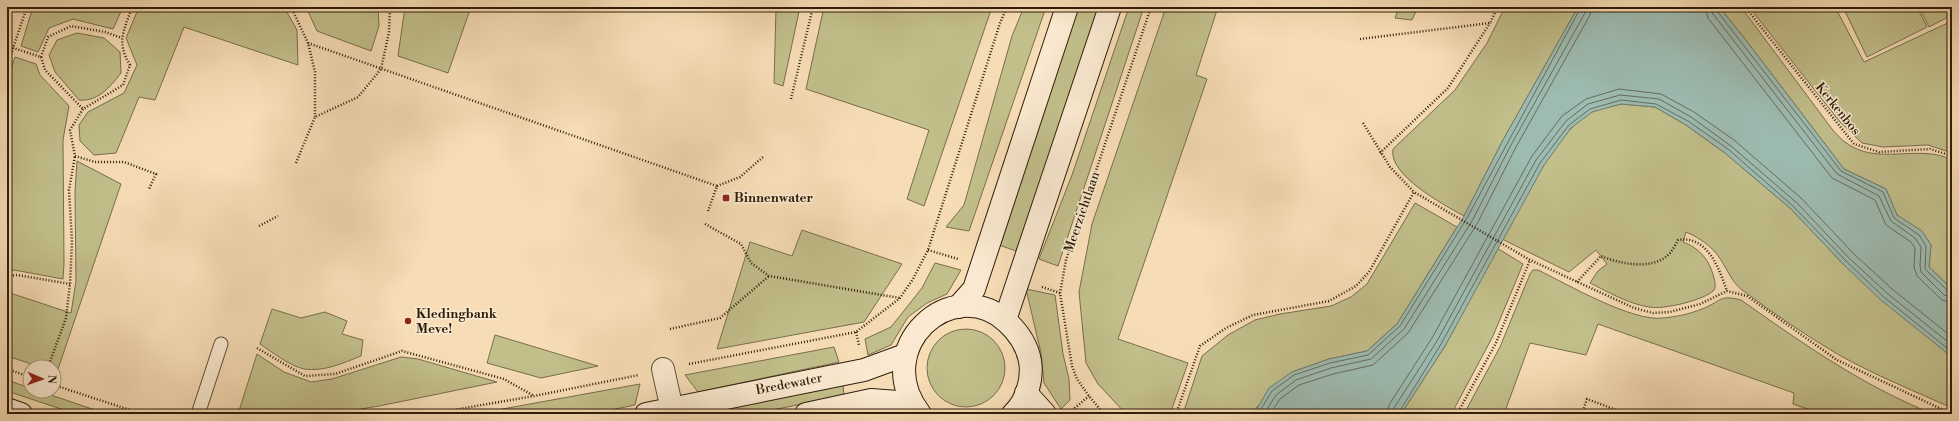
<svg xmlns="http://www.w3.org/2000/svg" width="1959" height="421" font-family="'Libre Bodoni',serif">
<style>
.green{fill:#c2bf8b;stroke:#786e4a}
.water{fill:#9dbbb1;stroke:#717c6e}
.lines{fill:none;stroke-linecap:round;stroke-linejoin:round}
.shore{stroke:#666c5d;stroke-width:1}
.lane-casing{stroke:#604d34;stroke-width:15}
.street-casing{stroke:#604d34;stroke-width:24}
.secondary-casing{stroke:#2e1d09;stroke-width:24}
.path{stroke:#2e1d09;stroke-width:2.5;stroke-dasharray:1 2;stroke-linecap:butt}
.lane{stroke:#fae9d0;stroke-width:13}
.street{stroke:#fae9d0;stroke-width:22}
.secondary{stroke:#fae9d0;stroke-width:22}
.poi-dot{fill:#8f2418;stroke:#fae9d0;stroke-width:1.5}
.labels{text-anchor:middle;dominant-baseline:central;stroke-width:3;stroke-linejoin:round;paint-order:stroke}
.street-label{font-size:13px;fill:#2e1d09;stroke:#fae9d0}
.poi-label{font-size:13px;font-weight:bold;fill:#2e1d09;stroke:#fae9d0;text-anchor:start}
</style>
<rect width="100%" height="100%" fill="#f7ddb6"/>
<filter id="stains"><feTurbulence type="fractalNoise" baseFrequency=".005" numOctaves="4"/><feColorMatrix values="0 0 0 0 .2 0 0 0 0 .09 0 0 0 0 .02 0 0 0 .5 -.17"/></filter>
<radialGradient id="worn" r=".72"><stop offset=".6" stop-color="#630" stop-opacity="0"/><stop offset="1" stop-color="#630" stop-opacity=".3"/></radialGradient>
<g class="green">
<path d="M 33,7 L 123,7 L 113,29 L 73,19 L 49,28 L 38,52 L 21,46 Z"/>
<path d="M 139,7 L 284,7 L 297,30 L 298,65 L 184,27 L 155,100 L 139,97 L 116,153 L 94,155 L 80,141 L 79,125 L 88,112 L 124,93 L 137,65 L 126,38 Z"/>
<path d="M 306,7 L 378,7 L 379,26 L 371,51 L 317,31 Z"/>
<path d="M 405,7 L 471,7 L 448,73 L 398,56 Z"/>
<path d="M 774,7 L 800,7 L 783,86 L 774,83 L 776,8 Z"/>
<path d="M 824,7 L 992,7 L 924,206 L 907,199 L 929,130 L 806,89 Z"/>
<path d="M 1024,7 L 1046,7 L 969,231 L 946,227 L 964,205 L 1012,36 Z"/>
<path d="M 1078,7 L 1100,7 L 1016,251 L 999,245 Z"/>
<path d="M 1129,7 L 1144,7 L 1058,266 L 1039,259 L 1072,175 Z"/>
<path d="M 1166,7 L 1218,7 L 1196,75 L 1207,79 L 1118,339 L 1188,363 L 1170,414 L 1126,414 L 1098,384 L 1086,363 L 1079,292 L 1092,224 Z"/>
<path d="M 1399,7 L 1418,7 L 1412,20 L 1395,18 Z"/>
<path d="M 1505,7 L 1578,7 L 1503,140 L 1464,216 C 1444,205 1388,175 1393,149 L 1455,90 L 1487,43 Z"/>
<path d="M 1719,7 L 1741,7 L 1832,129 C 1836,134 1840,138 1845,142 C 1877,167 1919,143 1952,160 L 1952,289 L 1929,267 L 1931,245 L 1922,232 L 1897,215 L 1886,189 L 1844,169 L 1742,35 Z"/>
<path d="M 1749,7 L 1835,7 L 1864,62 L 1952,21 L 1952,153 L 1928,145 L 1883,147 L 1862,143 L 1840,122 Z"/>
<path d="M 1843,7 L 1917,7 L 1927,27 L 1867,57 Z"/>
<path d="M 1919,7 L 1952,7 L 1952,15 L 1929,27 Z"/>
<path d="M 77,33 L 104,38 L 120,52 L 121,73 C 110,87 98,102 79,100 L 55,72 L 49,55 L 57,40 Z"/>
<path d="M 15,57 L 36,64 L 40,75 L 69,106 L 63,140 L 64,264 L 63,279 L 14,270 L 7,271 L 7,80 Z"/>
<path d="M 1621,104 L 1655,107 L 1686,125 L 1725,153 L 1791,209 L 1844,265 L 1952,357 L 1952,408 C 1914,391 1875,375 1839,355 C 1805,335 1773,313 1742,290 C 1732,282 1728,271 1721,260 C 1713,247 1700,238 1686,232 L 1683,242 C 1700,248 1710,261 1714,278 C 1715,281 1716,287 1714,290 C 1705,300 1663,310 1649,307 C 1629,304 1608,292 1590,283 L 1598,271 L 1607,264 L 1596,250 L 1569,272 L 1502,239 C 1521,205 1557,129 1592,112 C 1600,108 1612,107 1621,104 Z"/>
<path d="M 77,161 L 121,184 L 57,372 L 54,371 L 54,367 L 41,367 L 7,356 L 7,292 L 71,313 L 76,281 L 75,192 Z"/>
<path d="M 1415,203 L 1457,227 L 1397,324 L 1367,351 L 1329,359 L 1292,372 L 1256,408 L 1254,414 L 1183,414 L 1202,356 L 1228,335 L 1255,320 L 1280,314 L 1331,306 L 1351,297 L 1367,284 Z"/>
<path d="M 802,230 L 902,264 L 864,322 L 717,349 L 750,242 L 792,256 Z"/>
<path d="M 1497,248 L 1523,264 L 1493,336 L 1454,409 L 1450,414 L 1401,414 L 1445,346 Z"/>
<path d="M 935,263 L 961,270 L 947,294 L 927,303 L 908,317 L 891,345 L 868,355 L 865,339 L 891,327 L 922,288 Z"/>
<path d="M 1533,270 L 1538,270 C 1567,284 1632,322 1663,318 C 1675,317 1690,314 1702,309 C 1721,302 1718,294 1741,300 C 1802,343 1863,386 1933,414 L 1822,414 L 1793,404 L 1794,393 L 1598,324 L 1586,355 L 1530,343 L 1504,414 L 1464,414 L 1500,347 L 1530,274 Z"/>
<path d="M 1026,289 L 1055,295 L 1063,354 L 1069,379 L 1070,400 L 1061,409 L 1044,383 L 1041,353 Z"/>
<path d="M 272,309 L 301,318 L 325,312 L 347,321 L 342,334 L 363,340 L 361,356 C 343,363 324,372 304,369 C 290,366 272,352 260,344 Z"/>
<circle cx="966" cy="368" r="39"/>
<path d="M 495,335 L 598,366 L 541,378 L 487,363 Z"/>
<path d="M 834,347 L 839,362 L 698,392 L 685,375 Z"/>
<path d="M 257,354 L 284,372 L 311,382 L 332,379 L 401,357 L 418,359 L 497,382 L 379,406 L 330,414 L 238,414 Z"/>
<path d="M 7,380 L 30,388 L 30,391 L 39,391 L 107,414 L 76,414 L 7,391 Z"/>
<path d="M 640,384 L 635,405 L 591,414 L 475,414 Z"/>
<path d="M 843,384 L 844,396 L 751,414 L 735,414 L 728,411 L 727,408 Z"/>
</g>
<path class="water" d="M 1578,7 L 1719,7 L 1742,35 L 1844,169 L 1886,189 L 1897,215 L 1922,231 L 1931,245 L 1929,267 L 1952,289 L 1952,357 L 1882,301 L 1844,265 L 1791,209 L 1725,153 L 1686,125 L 1655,107 L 1621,104 L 1592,112 L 1571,128 L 1544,165 L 1445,346 L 1401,414 L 1254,414 L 1269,388 L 1292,372 L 1329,359 L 1367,351 L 1397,324 L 1464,216 L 1503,140 Z"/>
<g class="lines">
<g class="shore">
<path d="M 1705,7 L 1708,18 L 1832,178 L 1875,200 L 1886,225 L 1911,242 L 1915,248 L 1914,267 L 1917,276 L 1942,300 L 1952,303"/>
<path d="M 1711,7 L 1713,14 L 1837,174 L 1879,196 L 1891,221 L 1915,238 L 1921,247 L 1920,266 L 1921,272 L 1944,295 L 1952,297"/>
<path d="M 1716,7 L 1717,11 L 1841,171 L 1883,192 L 1894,218 L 1919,235 L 1926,246 L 1925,269 L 1948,291 L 1952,292"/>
<path d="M 1258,414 L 1272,391 L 1294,375 L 1330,363 L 1368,355 L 1400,326 L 1467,218 L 1581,7"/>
<path d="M 1264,414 L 1276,395 L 1296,380 L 1331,368 L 1371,359 L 1404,329 L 1472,221 L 1511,145 L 1585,13 L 1586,7"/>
<path d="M 1270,414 L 1280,399 L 1299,385 L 1333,374 L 1373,365 L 1408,333 L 1477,224 L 1516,147 L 1590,15 L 1592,7"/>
<path d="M 1387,414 L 1389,405 L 1432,338 L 1532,156 L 1562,116 L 1586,99 L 1619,89 L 1661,94 L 1694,112 L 1734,140 L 1801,198 L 1854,254 L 1892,289 L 1952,337"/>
<path d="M 1393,414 L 1394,408 L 1437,341 L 1536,160 L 1566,121 L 1588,104 L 1620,95 L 1659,99 L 1691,117 L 1731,146 L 1797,203 L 1850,259 L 1888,294 L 1952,345"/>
<path d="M 1398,414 L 1441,344 L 1540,163 L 1569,125 L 1590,109 L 1621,100 L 1656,104 L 1688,121 L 1728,149 L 1793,206 L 1847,262 L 1885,298 L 1952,352"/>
</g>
<g class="lane-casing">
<path id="lane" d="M 198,414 L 221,344"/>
</g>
<g class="street-casing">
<path id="street" d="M 663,369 L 673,414"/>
</g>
<g class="secondary-casing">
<g id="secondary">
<path d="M 958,307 L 974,289 L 1067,7"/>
<path d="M 1005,320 L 1110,7"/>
<path d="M 1026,393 L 1045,414"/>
<path d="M 7,409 L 21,414"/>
<path d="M 646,414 L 864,370 L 905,355"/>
<path d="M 806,414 L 871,400 L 911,403"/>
<path d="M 920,414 C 869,348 952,272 1007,322 C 1019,333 1027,345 1030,361 C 1033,379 1027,401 1013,414"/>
</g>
</g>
<g class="path">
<path d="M 132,7 C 124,31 116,42 130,65 L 123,85 L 83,109 L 70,130 L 75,156 L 95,162 L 124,162 L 156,174 L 149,189"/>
<path d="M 291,7 L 308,43 L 315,72 L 315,117"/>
<path d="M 1745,7 L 1854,144 L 1879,152 L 1930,149 L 1952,156"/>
<path d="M 1360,39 L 1490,23 L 1498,7"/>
<path d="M 308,43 L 717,186 L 708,211"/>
<path d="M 7,46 L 41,57 L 45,70 L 83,109"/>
<path d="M 41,57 L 48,37 L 71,26 L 105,32 L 122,38"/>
<path d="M 7,66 L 27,7"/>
<path d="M 791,99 L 813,7"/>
<path d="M 1363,123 L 1390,167 L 1414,192"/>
<path d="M 1380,153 L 1448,88 L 1490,23"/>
<path d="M 296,163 L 315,117 L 358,97 L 381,69 L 389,32 L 390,7"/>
<path d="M 717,186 L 740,177 L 763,157"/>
<path d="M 705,224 L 741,244 L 751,263 L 769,276 L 900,298"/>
<path d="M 259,226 L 278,216"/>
<path d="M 928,250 L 958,259"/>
<path d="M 7,276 L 17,275 L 70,284"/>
<path d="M 1577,282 L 1601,256 C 1620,264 1654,271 1670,253 C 1673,249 1676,244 1678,240 C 1708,235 1719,269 1727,291"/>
<path d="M 1042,287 L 1060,293"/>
<path d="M 670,329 L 720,318 L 769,276"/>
<path d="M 856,332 L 859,345"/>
<path d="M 257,348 L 305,376 L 335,374 L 402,351 L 504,379 L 534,396"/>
<path d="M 689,364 L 856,332 L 900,298 L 913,279 L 928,250 L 1000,23 L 1007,7"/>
<path d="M 48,367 L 66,318 L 70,284 L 72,241 L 69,190 L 75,156"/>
<path d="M 7,369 L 30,377"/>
<path d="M 54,385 L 142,414"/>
<path d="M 1070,412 L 1089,396"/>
<path d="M 430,414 L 534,396 L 639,375"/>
<path d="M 1104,414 L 1089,396 L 1077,379 L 1072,366 L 1060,293 L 1066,260 L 1151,7"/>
<path d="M 1176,414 L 1200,346 L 1226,328 L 1253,315 L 1329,301 L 1356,286 L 1369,272 L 1414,192 L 1530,260 L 1634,308 L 1653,313 L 1670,312 L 1700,304 L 1727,291 L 1747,296 L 1837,360 L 1952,414"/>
<path d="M 1457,414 L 1496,343 L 1530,260"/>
<path d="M 1582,414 L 1587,399 L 1627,414"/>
</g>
<use href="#lane" class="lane"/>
<use href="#street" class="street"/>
<use href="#secondary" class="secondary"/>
</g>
<g class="poi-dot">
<rect x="722" y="194" width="8" height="8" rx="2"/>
<circle cx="408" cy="321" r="4"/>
</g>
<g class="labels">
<g class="street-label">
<text transform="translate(1838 109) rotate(51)">Kerkenbos</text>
<text transform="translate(1082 212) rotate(-71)">Meerzichtlaan</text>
<text transform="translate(789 384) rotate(-11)">Bredewater</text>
</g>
<g class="poi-label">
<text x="734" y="198">Binnenwater</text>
<text x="416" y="314">Kledingbank<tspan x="416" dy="15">Meve!</tspan></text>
</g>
</g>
<rect width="1959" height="421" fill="none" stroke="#f7ddb6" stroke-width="24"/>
<rect x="8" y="8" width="1943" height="405" fill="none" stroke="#2e1d09" stroke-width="2"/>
<rect x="12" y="12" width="1935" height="397" fill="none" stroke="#2e1d09"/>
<g transform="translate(42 379) rotate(92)"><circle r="19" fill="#fae9d0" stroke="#a89780"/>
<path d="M0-3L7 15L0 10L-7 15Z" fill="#8f2418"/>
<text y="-6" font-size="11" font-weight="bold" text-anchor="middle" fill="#2e1d09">N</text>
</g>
<rect width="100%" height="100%" filter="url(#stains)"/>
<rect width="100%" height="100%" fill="url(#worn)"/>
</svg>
